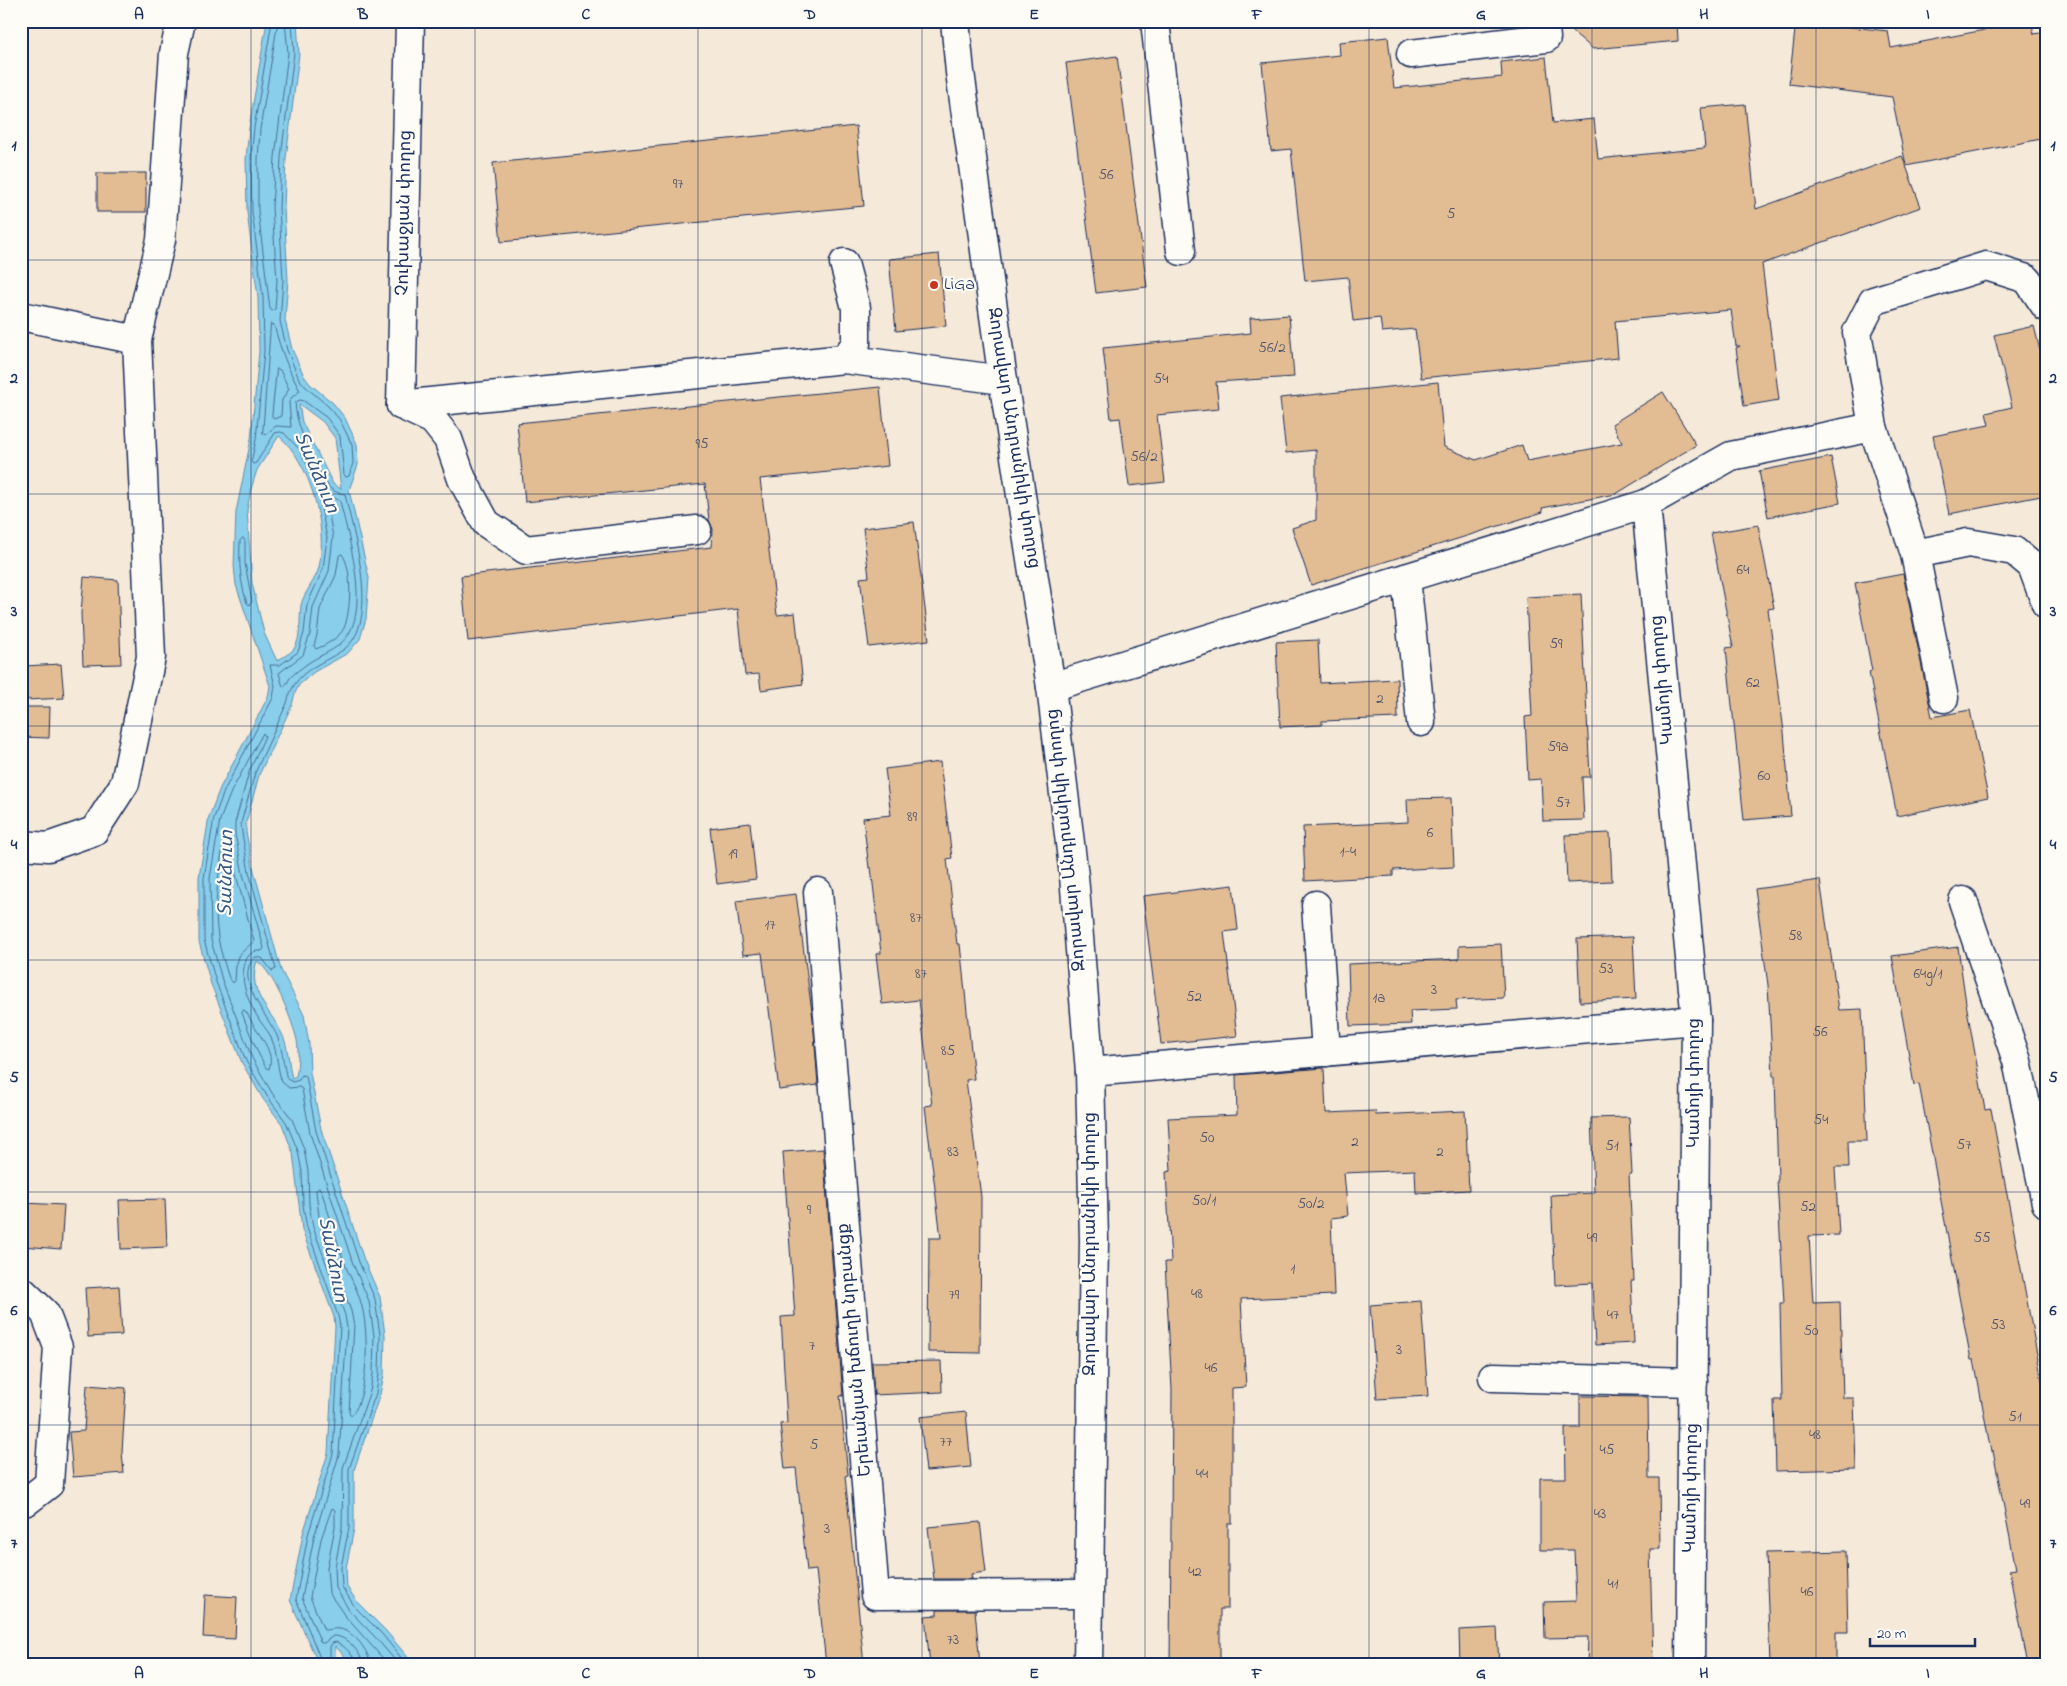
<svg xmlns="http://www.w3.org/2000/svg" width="2067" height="1686" font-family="'Indie Flower','Noto Sans Armenian',sans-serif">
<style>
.water{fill:#89ceea;stroke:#5d8eb2;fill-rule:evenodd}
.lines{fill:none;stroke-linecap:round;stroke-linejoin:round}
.shore{stroke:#476f96;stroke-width:1}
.building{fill:#e2bc93;stroke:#1b2f5e}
.minor-casing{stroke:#1b2f5e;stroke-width:31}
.highway-casing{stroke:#1b2f5e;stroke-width:31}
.minor{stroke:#fdfcf7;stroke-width:28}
.highway{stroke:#fdfcf7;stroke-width:28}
.grid{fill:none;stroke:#1b2f5e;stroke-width:1;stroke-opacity:0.55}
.poi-dot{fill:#c8321e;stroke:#fdfcf7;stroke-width:2}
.labels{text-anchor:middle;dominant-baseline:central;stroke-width:4.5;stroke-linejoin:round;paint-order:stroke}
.number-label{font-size:15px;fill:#4d526b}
.street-label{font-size:18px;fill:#1b2f5e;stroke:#fdfcf7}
.poi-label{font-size:18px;fill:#1b2f5e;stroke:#fdfcf7;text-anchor:start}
.water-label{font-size:19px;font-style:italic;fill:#365781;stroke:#fdfcf7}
.neatline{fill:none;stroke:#1b2f5e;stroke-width:2}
.grid-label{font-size:16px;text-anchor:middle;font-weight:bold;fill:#1b2f5e}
</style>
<rect width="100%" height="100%" fill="#f5e9d9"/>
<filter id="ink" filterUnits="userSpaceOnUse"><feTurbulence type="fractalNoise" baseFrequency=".02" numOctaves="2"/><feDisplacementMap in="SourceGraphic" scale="10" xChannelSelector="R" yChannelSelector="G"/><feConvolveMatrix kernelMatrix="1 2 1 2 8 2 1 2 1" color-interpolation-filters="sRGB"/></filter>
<g filter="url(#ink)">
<path class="water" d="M 267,21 L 297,21 L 299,54 L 286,158 L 284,208 L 288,280 L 285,320 L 292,349 L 304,376 L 310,384 L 333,403 L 345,418 L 357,444 L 358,465 L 349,490 L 369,578 L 366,619 L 360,639 L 348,653 L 314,672 L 299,685 L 295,693 L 292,705 L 259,775 L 246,823 L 246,832 L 254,871 L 281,970 L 304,1015 L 309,1044 L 310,1073 L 321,1129 L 364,1260 L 380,1297 L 385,1335 L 384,1375 L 380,1394 L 354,1470 L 354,1529 L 346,1568 L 347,1587 L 358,1603 L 386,1631 L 411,1661 L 420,1665 L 353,1665 L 335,1646 L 335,1656 L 339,1665 L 319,1665 L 290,1600 L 303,1534 L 328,1453 L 335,1327 L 334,1317 L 302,1230 L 293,1153 L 282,1124 L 263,1099 L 242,1063 L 211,984 L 199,942 L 199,877 L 209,817 L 220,788 L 268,697 L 270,686 L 236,585 L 234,566 L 236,512 L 251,439 L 259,351 L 258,298 L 247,212 L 246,159 L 249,128 ZM 299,404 L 323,422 L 335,438 L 341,489 L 333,484 L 302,422 ZM 279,436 C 310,462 328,527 319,567 C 316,580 304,592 301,605 C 299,619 302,639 293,650 C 289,654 281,658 277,661 L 264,633 L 252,583 L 247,510 L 251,489 L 257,470 ZM 257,961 C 274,973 290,1016 296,1036 C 299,1047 298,1059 297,1071 L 296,1076 L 292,1078 C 288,1063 289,1046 281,1032 C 269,1008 247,992 257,961 Z"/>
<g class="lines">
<g class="shore">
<path d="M 272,21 L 254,128 L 251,158 L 252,212 L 263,297 L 264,351 L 256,440 L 251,462 L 253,464 L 256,463 L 275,433 L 280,432 L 284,433 L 299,449 L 309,469 L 319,497 L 327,538 L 323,569 L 307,605 L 304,633 L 298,652 L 280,665 L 270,665 L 275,686 L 273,698 L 225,789 L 214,818 L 204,878 L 204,940 L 216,982 L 246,1061 L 267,1096 L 286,1122 L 298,1151 L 302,1172 L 303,1205 L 307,1228 L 338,1316 L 340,1326 L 333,1454 L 308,1535 L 296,1599 L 323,1665"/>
<path d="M 278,21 L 260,129 L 258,159 L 258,211 L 270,309 L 272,311 L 275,309 L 277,280 L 272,208 L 275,157 L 288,53 L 285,21"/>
<path d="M 292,21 L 294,53 L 281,157 L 279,208 L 283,280 L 280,321 L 287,350 L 299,379 L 306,387 L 329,407 L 340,420 L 352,445 L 353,463 L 349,476 L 346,477 L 344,475 L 340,436 L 327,418 L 304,401 L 300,400 L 296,402 C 291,416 320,478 331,489 C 336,493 340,493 345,494 C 353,533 382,623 343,650 C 317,667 295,670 287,703 L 255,773 L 241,823 L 242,833 L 249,872 L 276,969 L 272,971 L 262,958 L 255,957 C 232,979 270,1018 278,1038 C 283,1051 283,1065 287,1079 L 293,1082 L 299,1080 L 302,1075 L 306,1076 L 316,1131 L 359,1262 L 375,1299 L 380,1335 L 379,1374 L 376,1393 L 349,1469 L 349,1528 L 341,1567 L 342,1587 L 355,1607 L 382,1634 L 407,1665"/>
<path d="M 271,324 L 274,325 C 281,351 288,369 300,391 L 292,397 L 289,402 L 291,427 L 276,426 L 265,435 L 263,433 Z"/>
<path d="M 277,369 L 280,370 L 289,389 L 282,400 L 281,416 L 274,419 L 272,416 Z"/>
<path d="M 329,495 L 340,501 C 348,537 374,617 340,644 C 331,652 318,656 307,664 C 302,668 294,673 290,678 C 287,682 287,685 283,687 L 279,673 L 303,655 L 310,634 L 313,607 L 329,571 L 333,537 L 326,498 Z"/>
<path d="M 243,538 L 245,541 L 245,563 L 252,602 L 249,605 L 247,603 C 240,582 239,563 240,541 Z"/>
<path d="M 342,554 C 353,568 351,612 344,628 C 339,638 326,645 316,649 L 314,646 L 317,635 L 320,609 L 336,575 L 339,556 Z"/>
<path d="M 227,838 L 232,848 L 236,875 L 254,941 L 240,954 L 236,966 L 235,981 L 233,983 L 229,978 C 225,965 220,951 218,937 C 213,904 219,872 224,840 Z"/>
<path d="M 244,1010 C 248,1013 250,1019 253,1024 C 260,1037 275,1052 269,1069 L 266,1068 C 256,1050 249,1032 242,1013 Z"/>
<path d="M 319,1188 L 321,1190 C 330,1216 337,1242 346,1267 C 351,1279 358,1291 361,1303 C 369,1328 369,1395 352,1415 L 349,1413 L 354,1325 L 351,1311 L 320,1225 L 316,1191 Z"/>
<path d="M 334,1665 L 330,1656 L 330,1647 L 332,1643 L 336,1642 C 344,1645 355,1656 356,1665"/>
<path d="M 363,1665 C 362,1653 346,1635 333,1636 L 324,1643 L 321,1643 L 302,1598 L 314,1537 L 339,1455 L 347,1328 L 345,1315 L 313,1227 L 309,1205 L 308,1171 L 304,1149 L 292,1119 L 272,1093 L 252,1058 L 222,980 L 211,940 L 210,878 L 220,820 L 231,792 L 263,733 L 265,736 L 249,772 L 235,823 L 235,834 L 243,874 L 264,948 L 262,951 C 253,950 248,954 245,963 C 239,983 249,1003 260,1021 C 264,1027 270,1033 272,1040 C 278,1054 277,1069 282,1082 L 289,1088 L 299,1087 L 302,1089 L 310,1133 L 353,1264 L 369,1301 L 374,1336 L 373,1374 L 370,1391 L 343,1468 L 342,1528 L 335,1567 L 336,1588 L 349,1610 L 377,1639 L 399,1665"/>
<path d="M 370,1665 C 370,1651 353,1631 340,1629 C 334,1628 329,1630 324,1630 L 310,1597 L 321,1539 L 332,1508 L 335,1510 L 335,1527 L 327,1568 L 329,1593 L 345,1616 L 389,1665"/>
</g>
</g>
<g class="building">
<path d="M 1560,21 L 1677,21 L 1678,41 L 1593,49 Z"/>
<path d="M 1796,21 L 1888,31 L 1891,48 L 2031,21 L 2034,34 L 2046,32 L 2046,138 L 1906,166 L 1921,207 L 1762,264 L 1779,400 L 1744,406 L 1736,348 L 1740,346 L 1736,346 L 1731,310 L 1615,321 L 1618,358 L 1421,378 L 1415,329 L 1382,332 L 1380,318 L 1353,321 L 1348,277 L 1305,281 L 1291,149 L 1271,151 L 1262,63 L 1340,55 L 1339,42 L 1388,37 L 1394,88 L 1502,77 L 1501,62 L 1546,57 L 1553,123 L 1594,119 L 1598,159 L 1705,148 L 1701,108 L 1745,104 L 1756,209 L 1902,156 L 1906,165 L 1892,97 L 1789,84 Z"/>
<path d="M 1117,56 L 1147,287 L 1096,293 L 1066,63 Z"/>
<path d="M 856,126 L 864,206 L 501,242 L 493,163 Z"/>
<rect x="97" y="173" width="49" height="39"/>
<path d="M 939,254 L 946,326 L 896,331 L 889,259 Z"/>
<path d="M 1289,315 L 1294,377 L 1216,382 L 1219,409 L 1157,415 L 1165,482 L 1129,486 L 1120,418 L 1111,419 L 1103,348 L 1251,333 L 1250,318 Z"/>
<path d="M 2034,326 L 2046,375 L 2046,495 L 1949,514 L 1933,436 L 1989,425 L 1986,413 L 2012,407 L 1994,335 Z"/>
<path d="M 1438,382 L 1444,447 L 1476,460 L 1522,445 L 1527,461 L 1622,443 L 1612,424 L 1663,392 L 1696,445 L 1616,494 L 1542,508 L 1543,512 L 1311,585 L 1292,528 L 1316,520 L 1316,450 L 1286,453 L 1280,398 Z"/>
<path d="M 880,387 L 888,466 L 760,479 L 777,615 L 795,613 L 803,684 L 761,690 L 759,674 L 745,675 L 738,609 L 468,641 L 461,576 L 712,547 L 713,529 L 709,520 L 705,484 L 525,502 L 517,423 Z"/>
<path d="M 1831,457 L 1840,503 L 1768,517 L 1759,471 Z"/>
<path d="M 914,522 L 929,640 L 869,647 L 860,578 L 869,577 L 863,528 Z"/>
<path d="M 1758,525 L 1774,608 L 1768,609 L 1784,732 L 1791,816 L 1744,820 L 1726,648 L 1733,647 L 1711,533 Z"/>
<path d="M 1903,574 L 1932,717 L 1970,710 L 1988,797 L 1897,816 L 1869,672 L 1872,671 L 1855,583 Z"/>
<path d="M 84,577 L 118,580 L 121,664 L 83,665 L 81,613 Z"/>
<path d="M 1581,594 L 1590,777 L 1582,777 L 1584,820 L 1543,821 L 1541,779 L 1528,780 L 1525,717 L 1532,716 L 1526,597 Z"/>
<path d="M 1318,640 L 1320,683 L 1397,679 L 1398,718 L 1322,721 L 1322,725 L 1280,727 L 1276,642 Z"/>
<path d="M 61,664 L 64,698 L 27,700 L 24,666 Z"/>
<path d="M 21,707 L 50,707 L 49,738 L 21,737 Z"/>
<path d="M 940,762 L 952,858 L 947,859 L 957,944 L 960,944 L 974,1079 L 966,1080 L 981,1197 L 980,1353 L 928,1352 L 929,1238 L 941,1238 L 925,1106 L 932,1105 L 919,1000 L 882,1004 L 876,954 L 881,953 L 871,867 L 869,868 L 863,818 L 891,815 L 885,769 Z"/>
<path d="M 1451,798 L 1454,867 L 1393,870 L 1393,876 L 1305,881 L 1303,827 L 1408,822 L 1407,799 Z"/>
<path d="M 750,823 L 756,879 L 717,884 L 710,828 Z"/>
<path d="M 1610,833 L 1612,881 L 1567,883 L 1565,835 Z"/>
<path d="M 1820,880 L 1839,1010 L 1862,1009 L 1867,1141 L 1848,1141 L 1849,1167 L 1835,1167 L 1839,1235 L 1809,1236 L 1813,1303 L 1840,1302 L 1843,1398 L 1854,1398 L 1856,1469 L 1776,1471 L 1774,1400 L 1782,1400 L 1780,1303 L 1784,1303 L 1777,1180 L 1778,1180 L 1775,1076 L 1773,1076 L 1768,985 L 1755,889 Z"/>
<path d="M 1233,885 L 1238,930 L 1224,932 L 1237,1036 L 1161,1044 L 1143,896 Z"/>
<path d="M 796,894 L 813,1019 L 818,1085 L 779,1090 L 762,953 L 743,955 L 736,901 Z"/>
<path d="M 1633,937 L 1636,999 L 1580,1002 L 1577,939 Z"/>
<path d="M 1501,944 L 1504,998 L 1456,1000 L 1457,1009 L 1410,1011 L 1411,1024 L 1350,1026 L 1348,964 L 1459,959 L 1459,946 Z"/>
<path d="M 1958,947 L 1966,1003 L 1985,1110 L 1991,1109 L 2042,1381 L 2046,1381 L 2046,1665 L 2028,1665 L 2021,1629 L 2020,1629 L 2009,1570 L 2016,1569 L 1993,1451 L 1991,1452 L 1974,1360 L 1971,1360 L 1919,1084 L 1914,1085 L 1892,956 Z"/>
<path d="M 1324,1068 L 1326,1113 L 1375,1111 L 1376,1115 L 1465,1111 L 1469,1190 L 1416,1193 L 1415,1170 L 1344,1173 L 1348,1216 L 1331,1218 L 1334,1295 L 1241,1299 L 1246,1387 L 1232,1388 L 1232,1523 L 1228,1523 L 1228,1609 L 1220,1609 L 1220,1665 L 1170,1665 L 1172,1390 L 1165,1262 L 1171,1262 L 1166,1172 L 1171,1171 L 1168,1118 L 1237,1115 L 1236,1075 Z"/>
<path d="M 1629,1117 L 1632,1174 L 1629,1174 L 1634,1281 L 1631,1281 L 1634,1343 L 1595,1345 L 1592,1283 L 1555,1285 L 1551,1195 L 1594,1193 L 1591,1118 Z"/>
<path d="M 823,1149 L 843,1396 L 840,1396 L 848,1475 L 845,1476 L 864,1665 L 826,1665 L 816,1570 L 807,1571 L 796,1468 L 785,1469 L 780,1424 L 787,1423 L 781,1317 L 795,1316 L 783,1152 Z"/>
<path d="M 165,1199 L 167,1247 L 121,1249 L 119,1200 Z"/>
<path d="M 24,1203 L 64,1205 L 61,1249 L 22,1246 Z"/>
<path d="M 119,1286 L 122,1335 L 88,1337 L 85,1288 Z"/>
<path d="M 1421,1301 L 1428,1396 L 1377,1399 L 1370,1305 Z"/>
<path d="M 941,1361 L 942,1392 L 874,1395 L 872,1362 Z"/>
<path d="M 87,1385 L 126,1388 L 122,1452 L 124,1473 L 73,1477 L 69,1432 L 84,1431 Z"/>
<path d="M 1580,1396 L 1648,1397 L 1649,1478 L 1659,1478 L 1660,1549 L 1650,1549 L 1653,1665 L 1587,1665 L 1588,1637 L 1545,1638 L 1544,1602 L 1576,1601 L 1574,1550 L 1540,1550 L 1540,1478 L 1566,1478 L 1565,1428 L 1580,1428 Z"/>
<path d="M 966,1412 L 971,1467 L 926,1471 L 920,1417 Z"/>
<path d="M 980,1522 L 986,1572 L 971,1574 L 972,1579 L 934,1579 L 928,1527 Z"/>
<path d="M 1846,1551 L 1848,1632 L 1836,1632 L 1836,1665 L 1770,1665 L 1766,1553 Z"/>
<path d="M 205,1595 L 237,1597 L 235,1639 L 203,1637 Z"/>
<path d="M 937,1610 L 975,1610 L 980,1665 L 930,1665 L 925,1616 L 937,1615 Z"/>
<path d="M 1497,1628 L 1499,1665 L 1460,1665 L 1459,1630 Z"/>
</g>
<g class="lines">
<g class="minor-casing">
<g id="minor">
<path d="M 1155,21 L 1181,251"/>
<path d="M 1411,54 L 1546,38 L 1544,21"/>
<path d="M 21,316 L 137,340"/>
<path d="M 844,359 L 1003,380"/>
<path d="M 401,405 L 844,359 L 856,344 L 856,308 L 844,263"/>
<path d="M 401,405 L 410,21"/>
<path d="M 401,405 L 433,420 L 448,439 L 462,479 L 486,523 L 526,550 L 697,530"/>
<path d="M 1873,427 L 1915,554 L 1944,698"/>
<path d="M 1646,504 L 1696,1020 L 1690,1665"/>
<path d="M 1915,554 L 1968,543 L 2014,551 L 2032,566 L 2046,604"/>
<path d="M 1406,578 L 1421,722"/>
<path d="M 1051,687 L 1646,504 L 1731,456 L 1873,427 L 1857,332 L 1873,301 L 1986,266 L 2027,279 L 2046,307"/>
<path d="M 21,845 L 48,847 L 94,831 L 125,783 L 151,657 L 137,340 L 161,240 L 174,53 L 181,21"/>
<path d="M 818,892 L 875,1595 L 1088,1594"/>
<path d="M 1963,901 L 2017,1061 L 2046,1203"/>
<path d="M 1316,905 L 1326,1052"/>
<path d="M 1090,1072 L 1696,1020"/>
<path d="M 21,1290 L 45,1313 L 58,1347 L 49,1484 L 27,1501 L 21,1503"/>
<path d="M 1493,1377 L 1693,1382"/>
</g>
</g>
<g class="highway-casing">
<path id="highway" d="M 955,21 L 960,72 L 1003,380 L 1051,687 L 1074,876 L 1090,1072 L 1094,1240 L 1088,1665"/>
</g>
<use href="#minor" class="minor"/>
<use href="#highway" class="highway"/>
</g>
</g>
<path class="grid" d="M 251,21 L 251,1665M 475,21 L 475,1665M 698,21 L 698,1665M 922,21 L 922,1665M 1145,21 L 1145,1665M 1369,21 L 1369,1665M 1592,21 L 1592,1665M 1816,21 L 1816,1665M 21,260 L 2046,260M 21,494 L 2046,494M 21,726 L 2046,726M 21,960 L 2046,960M 21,1192 L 2046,1192M 21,1425 L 2046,1425"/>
<circle class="poi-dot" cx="934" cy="285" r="5"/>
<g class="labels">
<g class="number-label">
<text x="1106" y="175">56</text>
<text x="678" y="184">97</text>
<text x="1451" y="214">5</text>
<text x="1272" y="348">56/2</text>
<text x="1161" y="379">54</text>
<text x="702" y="444">95</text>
<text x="1144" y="457">56/2</text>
<text x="1743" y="570">64</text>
<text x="1556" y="644">59</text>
<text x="1753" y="683">62</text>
<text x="1380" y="699">2</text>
<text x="1558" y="747">59a</text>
<text x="1764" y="776">60</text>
<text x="1563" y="803">57</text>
<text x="912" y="817">89</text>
<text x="1430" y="833">6</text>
<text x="1348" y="852">1-4</text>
<text x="733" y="854">19</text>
<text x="916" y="918">87</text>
<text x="770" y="925">17</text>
<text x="1795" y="936">58</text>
<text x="1606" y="969">53</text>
<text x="921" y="974">87</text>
<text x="1928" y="974">64g/1</text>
<text x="1434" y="990">3</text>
<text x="1194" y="997">52</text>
<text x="1379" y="998">1a</text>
<text x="1820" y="1032">56</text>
<text x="948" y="1051">85</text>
<text x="1821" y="1120">54</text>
<text x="1207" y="1138">50</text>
<text x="1355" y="1142">2</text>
<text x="1964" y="1145">57</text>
<text x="1612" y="1146">51</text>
<text x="953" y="1152">83</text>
<text x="1440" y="1152">2</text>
<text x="1204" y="1201">50/1</text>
<text x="1311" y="1204">50/2</text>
<text x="1808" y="1207">52</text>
<text x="809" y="1210">9</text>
<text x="1592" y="1238">49</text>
<text x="1982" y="1238">55</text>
<text x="1293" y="1269">1</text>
<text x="1197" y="1294">48</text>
<text x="954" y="1295">79</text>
<text x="1613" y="1315">47</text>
<text x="1998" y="1325">53</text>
<text x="1811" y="1331">50</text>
<text x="812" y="1346">7</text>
<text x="1399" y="1350">3</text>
<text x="1211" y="1368">46</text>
<text x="2015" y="1417">51</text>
<text x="1815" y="1435">48</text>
<text x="946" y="1442">77</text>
<text x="814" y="1445">5</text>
<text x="1607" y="1450">45</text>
<text x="1202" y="1474">44</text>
<text x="2025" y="1504">49</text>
<text x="1600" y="1514">43</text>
<text x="827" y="1529">3</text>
<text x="1195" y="1572">42</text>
<text x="1613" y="1584">41</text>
<text x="1807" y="1592">46</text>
<text x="953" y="1640">73</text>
</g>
<g class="street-label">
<text transform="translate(405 213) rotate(-89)">Չուխաջյան փողոց</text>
<text transform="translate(1013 438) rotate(81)">Զորավար Անդրանիկի փողոց</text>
<text transform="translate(1663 680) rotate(-95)">Կամոյի փողոց</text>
<text transform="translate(1067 840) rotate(-96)">Զորավար Անդրանիկի փողոց</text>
<text transform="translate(1695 1083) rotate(-90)">Կամոյի փողոց</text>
<text transform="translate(1091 1244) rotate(-90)">Զորավար Անդրանիկի փողոց</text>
<text transform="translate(855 1350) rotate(-95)">Երեւանյան խճուղի նրբանցք</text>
<text transform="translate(1692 1488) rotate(-89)">Կամոյի փողոց</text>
</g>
<g class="poi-label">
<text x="944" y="285">LiGa</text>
</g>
<g class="water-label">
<text transform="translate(316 473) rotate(67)">Տանձուտ</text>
<text transform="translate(227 873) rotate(-89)">Տանձուտ</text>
<text transform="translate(332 1260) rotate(79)">Տանձուտ</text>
</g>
</g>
<rect width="2067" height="1686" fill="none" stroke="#fdfcf7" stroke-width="55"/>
<path d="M1870 1638v8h105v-8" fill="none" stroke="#1b2f5e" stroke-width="2.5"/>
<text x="1877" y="1638" font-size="15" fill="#1b2f5e" stroke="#fdfcf7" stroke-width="4" paint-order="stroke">20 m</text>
<rect x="28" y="28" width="2012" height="1630" class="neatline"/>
<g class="grid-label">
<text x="139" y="19">A</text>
<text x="363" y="19">B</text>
<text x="586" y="19">C</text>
<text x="810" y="19">D</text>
<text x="1034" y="19">E</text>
<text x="1257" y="19">F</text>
<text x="1481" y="19">G</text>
<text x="1704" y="19">H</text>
<text x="1928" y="19">I</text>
<text x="14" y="150">1</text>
<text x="2053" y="150">1</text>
<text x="14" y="383">2</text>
<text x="2053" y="383">2</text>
<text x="14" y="616">3</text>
<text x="2053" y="616">3</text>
<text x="14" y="849">4</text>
<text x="2053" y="849">4</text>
<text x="14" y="1082">5</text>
<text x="2053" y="1082">5</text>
<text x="14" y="1315">6</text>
<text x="2053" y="1315">6</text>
<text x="14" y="1548">7</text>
<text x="2053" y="1548">7</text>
<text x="139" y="1678">A</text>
<text x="363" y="1678">B</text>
<text x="586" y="1678">C</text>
<text x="810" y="1678">D</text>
<text x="1034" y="1678">E</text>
<text x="1257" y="1678">F</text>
<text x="1481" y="1678">G</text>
<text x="1704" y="1678">H</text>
<text x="1928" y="1678">I</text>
</g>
</svg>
